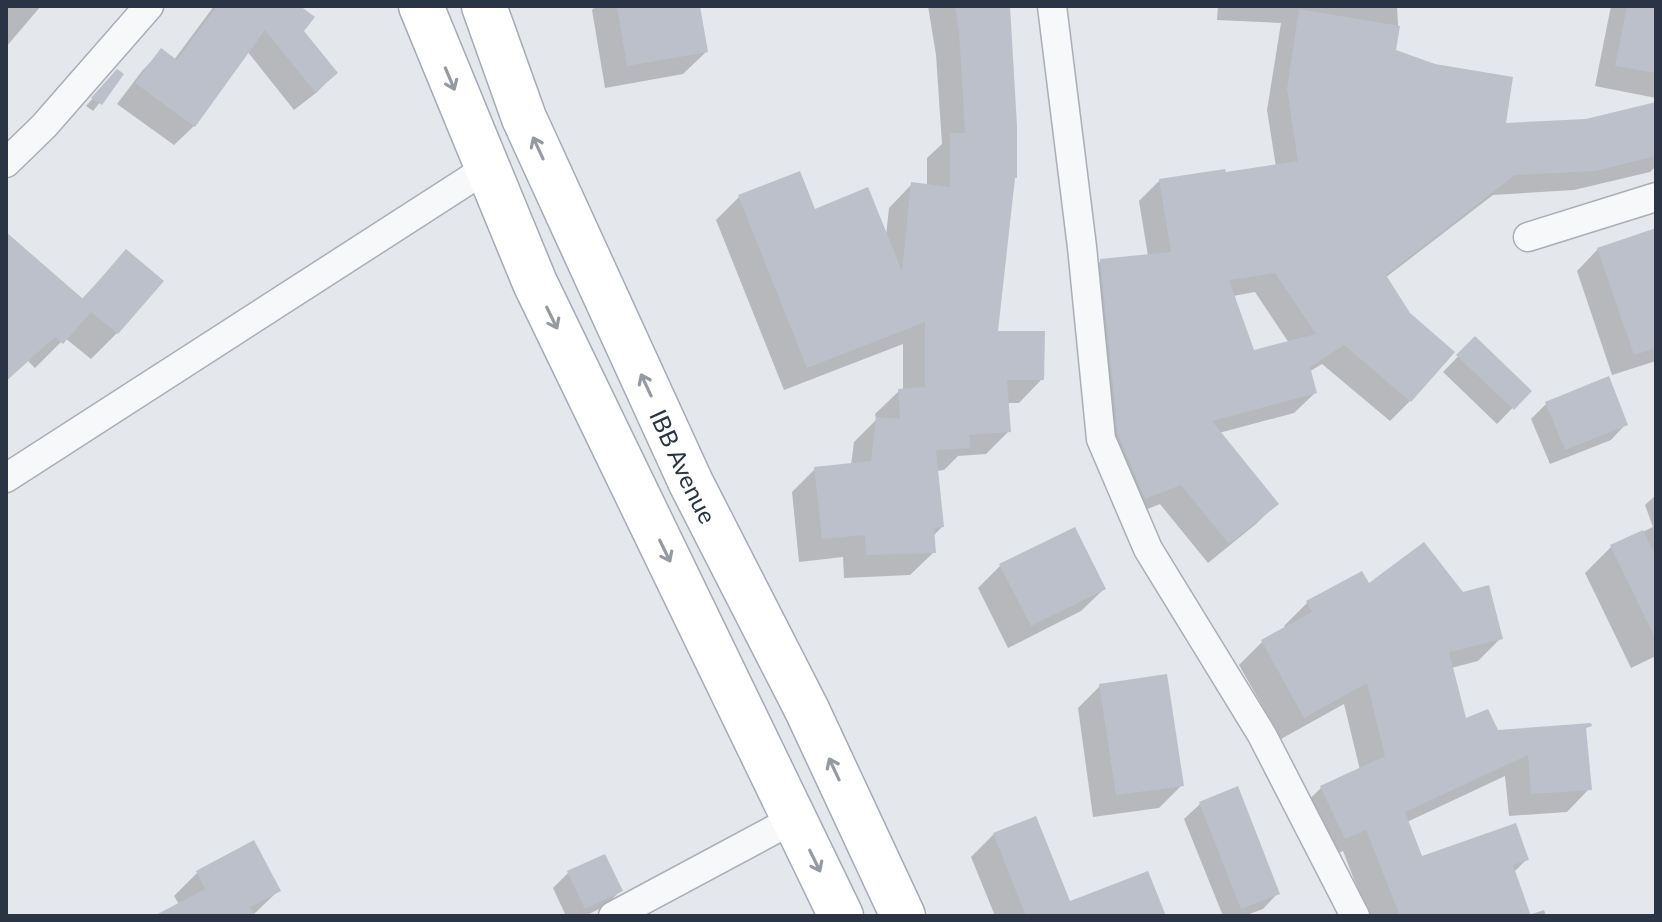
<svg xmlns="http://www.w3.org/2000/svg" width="1662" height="922" font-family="Lato,sans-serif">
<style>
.shadow{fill:#0003;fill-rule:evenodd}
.building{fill:#bbc0ca;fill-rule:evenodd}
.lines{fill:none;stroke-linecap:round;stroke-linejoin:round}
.minor-casing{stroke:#a9aeb7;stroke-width:31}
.primary-casing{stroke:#a3abb8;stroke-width:47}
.minor{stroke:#f7f8fa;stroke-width:28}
.primary{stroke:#fff;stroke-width:44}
.oneway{stroke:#959aa2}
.labels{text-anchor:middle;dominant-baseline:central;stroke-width:6;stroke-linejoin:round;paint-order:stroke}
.street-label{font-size:24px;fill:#2b3445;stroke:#f4f6f9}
</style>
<rect width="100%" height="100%" fill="#e4e7ec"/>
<g class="shadow">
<path d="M 6,6 L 41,6 L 6,47 Z"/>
<path d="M 214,6 L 297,6 L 302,31 L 336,73 L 316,93 L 294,110 L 247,51 L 194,126 L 174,145 L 117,104 L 142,71 L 161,51 L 174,60 Z"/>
<path d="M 596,6 L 698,6 L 706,52 L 683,74 L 605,88 L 592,10 Z"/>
<path d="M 928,6 L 1000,6 L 1012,180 L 996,333 L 1042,379 L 1019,403 L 1007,403 L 1009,431 L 986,454 L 958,456 L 944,470 L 936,471 L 942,527 L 933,536 L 934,552 L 910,575 L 844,578 L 843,557 L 799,562 L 792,492 L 815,469 L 851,465 L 854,442 L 876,420 L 875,414 L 899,391 L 903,391 L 903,344 L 784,390 L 716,220 L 739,197 L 814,211 L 886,236 L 889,208 L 912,184 L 927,186 L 927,158 L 942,144 L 936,55 Z"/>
<path d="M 1218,6 L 1397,6 L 1398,25 L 1394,51 L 1503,125 L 1586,121 L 1656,104 L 1656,166 L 1650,172 L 1574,190 L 1493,195 L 1385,278 L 1410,401 L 1390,421 L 1322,364 L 1309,372 L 1315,393 L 1294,413 L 1219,433 L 1276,504 L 1256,524 L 1208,563 L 1160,504 L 1125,518 L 1081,281 L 1101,261 L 1148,256 L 1139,201 L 1160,180 L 1224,175 L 1276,167 L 1267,110 L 1281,23 L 1217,20 ZM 1255,292 L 1289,343 L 1253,353 L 1233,296 Z"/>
<path d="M 1611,6 L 1656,6 L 1656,98 L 1595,86 Z"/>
<path d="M 122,75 L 93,111 L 86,106 L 110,79 Z"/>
<path d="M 1656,230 L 1656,361 L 1612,375 L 1577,271 L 1598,249 Z"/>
<path d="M 6,235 L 81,300 L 126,252 L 161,281 L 117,333 L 91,359 L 65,338 L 35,368 L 28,361 L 6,381 Z"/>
<path d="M 1475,339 L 1529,391 L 1497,424 L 1443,372 Z"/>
<path d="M 1547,403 L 1626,424 L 1611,440 L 1550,464 L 1531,419 Z"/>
<path d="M 1656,495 L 1656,656 L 1631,668 L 1585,573 L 1611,547 L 1653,527 L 1645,505 Z"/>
<path d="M 1000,566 L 1104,589 L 1081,611 L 1008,648 L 978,588 Z"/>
<path d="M 1361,573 L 1368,586 L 1462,594 L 1501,638 L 1478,661 L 1451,668 L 1464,721 L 1497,732 L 1589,725 L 1585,730 L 1589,789 L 1567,812 L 1509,816 L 1505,776 L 1407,822 L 1421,859 L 1527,859 L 1514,872 L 1529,915 L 1544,910 L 1546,916 L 1368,916 L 1343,851 L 1322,861 L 1298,810 L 1321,788 L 1360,770 L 1344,704 L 1281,739 L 1239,665 L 1262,642 L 1286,629 L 1284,626 L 1307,603 Z"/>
<path d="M 1100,686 L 1182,785 L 1159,808 L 1093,817 L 1078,708 Z"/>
<path d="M 1200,804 L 1278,893 L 1263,909 L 1244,916 L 1223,916 L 1184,819 Z"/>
<path d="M 994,834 L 1068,904 L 1163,916 L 995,916 L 971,857 Z"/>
<path d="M 253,843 L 279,890 L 253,915 L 253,916 L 171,916 L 180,906 L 174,896 L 197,873 Z"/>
<path d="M 568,873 L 620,891 L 605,906 L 585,916 L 566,916 L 553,888 Z"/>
</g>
<g class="building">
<path d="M 217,6 L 300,6 L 315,17 L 304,31 L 338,73 L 315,92 L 265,30 L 195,127 L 135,83 L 161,48 L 177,60 Z"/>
<path d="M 617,6 L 700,6 L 708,52 L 627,66 Z"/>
<path d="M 955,6 L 1010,6 L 1017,126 L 1017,178 L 1015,178 L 998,331 L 1045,331 L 1044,380 L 1007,380 L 1011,432 L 969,435 L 970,448 L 936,450 L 944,527 L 934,528 L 936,553 L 866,555 L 865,535 L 822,539 L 814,467 L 871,461 L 876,417 L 900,419 L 898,389 L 925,387 L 925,322 L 807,368 L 738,195 L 800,171 L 815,209 L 868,187 L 902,271 L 911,182 L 950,187 L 950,133 L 965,133 L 959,31 Z"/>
<path d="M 1627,6 L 1656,6 L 1656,73 L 1615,66 Z"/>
<path d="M 1299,9 L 1400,26 L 1396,50 L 1435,64 L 1513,77 L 1506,123 L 1586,119 L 1656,102 L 1656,156 L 1596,171 L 1515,175 L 1386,275 L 1410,313 L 1455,352 L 1411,402 L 1344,345 L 1310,367 L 1317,393 L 1212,421 L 1279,504 L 1229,544 L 1181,485 L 1145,499 L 1118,435 L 1100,259 L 1171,252 L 1159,179 L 1225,169 L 1226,172 L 1298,161 L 1287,89 ZM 1275,273 L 1316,334 L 1254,350 L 1229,280 Z"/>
<path d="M 117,69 L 124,74 L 102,105 L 91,98 Z"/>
<path d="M 1656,228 L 1656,348 L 1634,355 L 1597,248 Z"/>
<path d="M 6,232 L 83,299 L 126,249 L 164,281 L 118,334 L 91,312 L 63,344 L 55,337 L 6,381 Z"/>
<path d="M 1475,336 L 1532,391 L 1514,410 L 1456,355 Z"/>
<path d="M 1609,376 L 1628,425 L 1565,450 L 1545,402 Z"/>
<path d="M 1075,527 L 1106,589 L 1031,626 L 999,564 Z"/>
<path d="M 1643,530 L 1656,557 L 1656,640 L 1610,545 Z"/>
<path d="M 1424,542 L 1463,592 L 1489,585 L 1503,639 L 1449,652 L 1466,718 L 1488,709 L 1498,730 L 1591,723 L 1592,726 L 1586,728 L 1592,790 L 1531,794 L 1528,755 L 1405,812 L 1422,856 L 1516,823 L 1529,860 L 1513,865 L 1531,916 L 1400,916 L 1366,830 L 1345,839 L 1320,786 L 1385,756 L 1367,683 L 1304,718 L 1261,640 L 1312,612 L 1306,601 L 1362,571 L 1369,583 Z"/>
<path d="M 1167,674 L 1184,786 L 1116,795 L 1099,684 Z"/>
<path d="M 1238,786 L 1280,894 L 1241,909 L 1199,802 Z"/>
<path d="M 1036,816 L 1070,901 L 1148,871 L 1166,916 L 1026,916 L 993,833 Z"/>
<path d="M 254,840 L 281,891 L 250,907 L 256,916 L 154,916 L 205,889 L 196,871 Z"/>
<path d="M 605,854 L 623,891 L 585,909 L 567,871 Z"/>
</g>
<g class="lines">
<g class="minor-casing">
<g id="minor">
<path d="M 1052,6 L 1082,247 L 1101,439 L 1148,549 L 1262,735 L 1355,916"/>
<path d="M 6,163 L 44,126 L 149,6"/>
<path d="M 1528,237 L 1656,197"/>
<path d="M 6,478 L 487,168"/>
<path d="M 613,916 L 794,819"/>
</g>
</g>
<g class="primary-casing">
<g id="primary">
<path d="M 421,6 L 535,283 L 841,916"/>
<path id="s1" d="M 484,6 L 524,118 L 691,483 L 807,710 L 903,916"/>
</g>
</g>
<use href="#minor" class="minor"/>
<use href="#primary" class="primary"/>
</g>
<defs><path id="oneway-shaft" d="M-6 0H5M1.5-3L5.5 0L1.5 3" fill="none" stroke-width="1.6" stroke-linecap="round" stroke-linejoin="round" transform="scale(2)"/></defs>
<g class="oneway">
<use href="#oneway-shaft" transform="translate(450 79) rotate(67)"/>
<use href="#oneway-shaft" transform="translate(538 148) rotate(-115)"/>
<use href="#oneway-shaft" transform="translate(552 318) rotate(64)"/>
<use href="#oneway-shaft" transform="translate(646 385) rotate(-115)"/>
<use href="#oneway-shaft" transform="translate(665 551) rotate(64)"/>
<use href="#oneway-shaft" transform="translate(834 769) rotate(-115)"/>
<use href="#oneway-shaft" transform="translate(815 861) rotate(64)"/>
</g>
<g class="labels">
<g class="street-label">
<text stroke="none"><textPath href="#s1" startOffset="502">IBB Avenue</textPath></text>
</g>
</g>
<rect width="1662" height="922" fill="none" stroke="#2b3445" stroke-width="16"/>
</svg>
